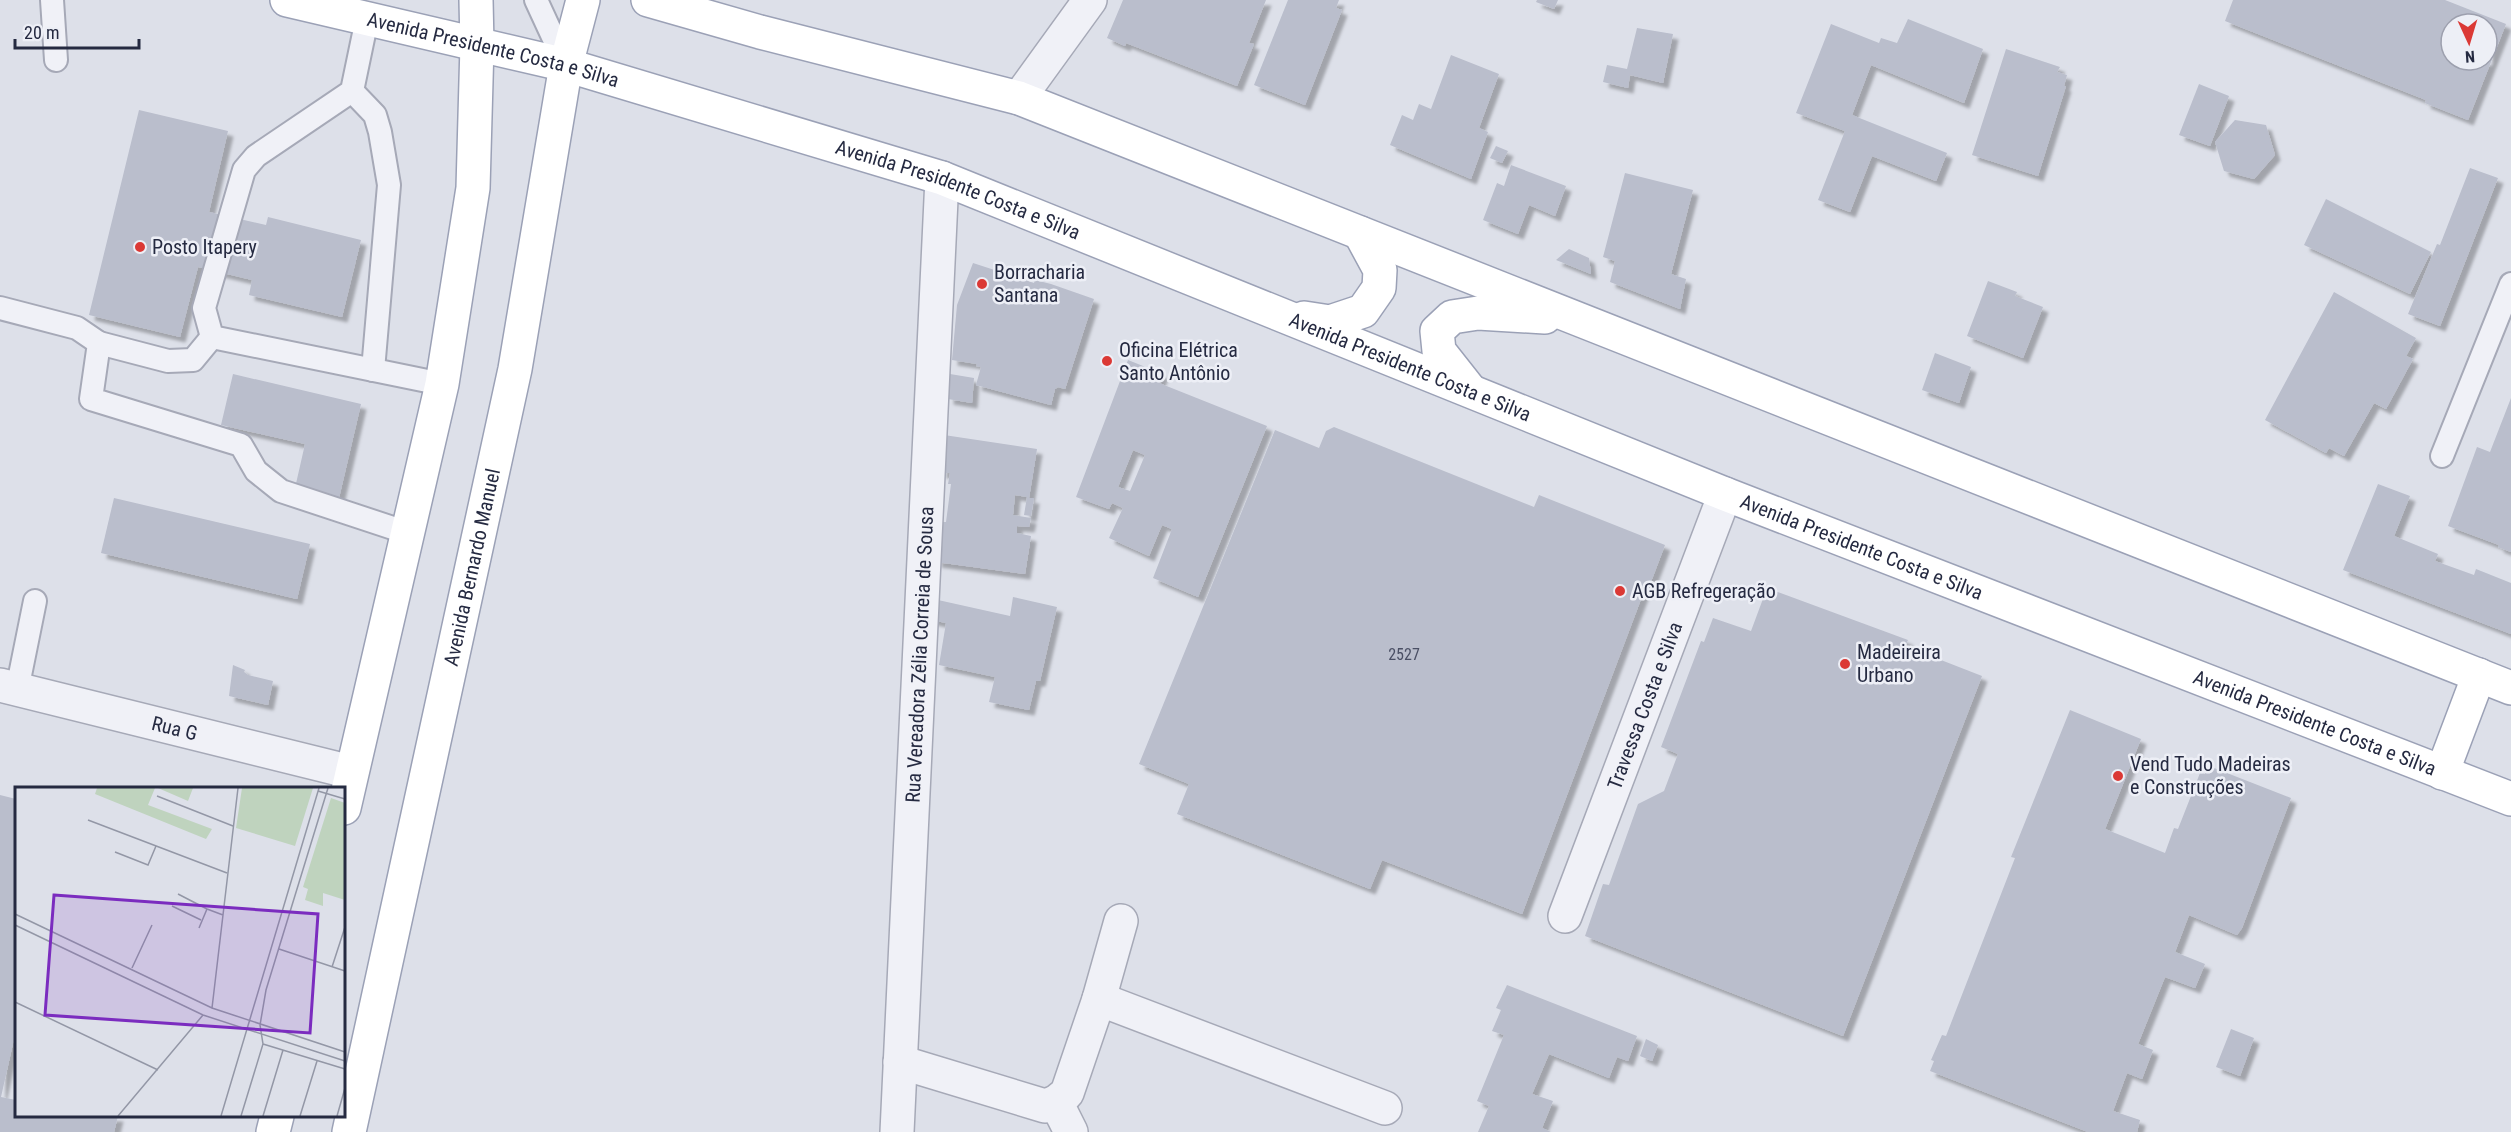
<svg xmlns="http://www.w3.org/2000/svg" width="2511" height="1132" font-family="'Roboto Condensed',sans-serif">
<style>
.building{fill:#babecc;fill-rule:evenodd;filter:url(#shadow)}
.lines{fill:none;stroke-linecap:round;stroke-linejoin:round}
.service-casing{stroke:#a6a9b7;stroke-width:26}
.minor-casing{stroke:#a6a9b7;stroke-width:36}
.tertiary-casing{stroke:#a6a9b7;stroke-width:36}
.primary-casing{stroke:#9ba1b6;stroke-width:36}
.service{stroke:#f0f1f7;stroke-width:22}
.minor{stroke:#f0f1f7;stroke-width:33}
.tertiary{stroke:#f0f1f7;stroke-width:33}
.primary{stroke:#fff;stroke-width:33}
.poi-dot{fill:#db3935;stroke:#edeff6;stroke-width:2}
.labels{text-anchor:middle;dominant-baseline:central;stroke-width:5;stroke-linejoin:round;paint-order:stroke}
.number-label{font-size:16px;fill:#4a4f64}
.street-label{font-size:20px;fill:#252a41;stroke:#edeff6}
.poi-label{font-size:20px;fill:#252a41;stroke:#edeff6;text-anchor:start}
.inset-road{fill:none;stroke:#9397a6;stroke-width:1.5}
.view{fill:#7b2cbf;fill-opacity:0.15;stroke:#7b2cbf;stroke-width:3}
.inset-edge{fill:none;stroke:#252a41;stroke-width:3}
</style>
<defs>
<filter id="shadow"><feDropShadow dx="5.5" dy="5.5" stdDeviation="1.5" flood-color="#0004"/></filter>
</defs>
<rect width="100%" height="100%" fill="#dde0e9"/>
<g class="building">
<path d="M 1123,0 L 1266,0 L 1249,43 L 1254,44 L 1237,86 L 1126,43 L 1125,46 L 1107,38 Z"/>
<path d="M 1288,0 L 1339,0 L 1336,8 L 1342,10 L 1305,105 L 1254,85 Z"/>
<path d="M 1537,0 L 1558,0 L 1554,9 L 1536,2 Z"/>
<path d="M 2233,0 L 2445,0 L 2506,24 L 2468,120 L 2425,103 L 2426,100 L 2225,21 ZM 2451,24 L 2487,24 L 2487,60 L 2451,60 Z"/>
<path d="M 1908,19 L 1983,49 L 1964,103 L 1871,65 L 1852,115 L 1947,153 L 1936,181 L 1872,156 L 1850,212 L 1818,200 L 1845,131 L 1796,113 L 1831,24 L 1879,43 L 1881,38 L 1897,43 Z"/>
<path d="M 1637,28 L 1673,34 L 1663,83 L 1630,75 L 1628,88 L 1603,82 L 1607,65 L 1627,69 Z"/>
<path d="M 2006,49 L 2060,67 L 2057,72 L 2067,75 L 2064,86 L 2066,86 L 2038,176 L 1972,155 Z"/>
<path d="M 1451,55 L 1499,74 L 1479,128 L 1488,132 L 1471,179 L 1390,145 L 1402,115 L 1413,120 L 1419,104 L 1431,109 Z"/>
<path d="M 2199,84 L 2229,96 L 2210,146 L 2179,135 Z"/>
<path d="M 139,110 L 228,131 L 209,212 L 266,225 L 268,217 L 361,240 L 342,317 L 249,295 L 252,280 L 198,267 L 180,337 L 89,315 Z"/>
<path d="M 2235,120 L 2266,125 L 2275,155 L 2254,179 L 2224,171 L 2215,142 Z"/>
<path d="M 1496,146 L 1508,151 L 1502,163 L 1490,158 Z"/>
<path d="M 1511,165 L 1566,186 L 1555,216 L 1529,205 L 1518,234 L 1483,220 L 1497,183 L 1504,186 Z"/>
<path d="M 2470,168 L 2498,178 L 2440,326 L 2408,314 L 2437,244 L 2440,245 Z"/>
<path d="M 1625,173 L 1693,190 L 1671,274 L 1686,279 L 1680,309 L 1610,282 L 1615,261 L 1603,257 Z"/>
<path d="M 2326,199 L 2431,252 L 2410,294 L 2304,245 Z"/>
<path d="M 1569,249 L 1589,258 L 1591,274 L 1556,260 Z"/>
<path d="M 973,263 L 1034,283 L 1035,280 L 1051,284 L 1094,299 L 1065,389 L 1058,387 L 1055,389 L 1051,405 L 976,385 L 981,367 L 976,366 L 977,364 L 952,360 L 957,305 Z"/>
<path d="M 1988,281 L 2017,292 L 2015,296 L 2043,307 L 2023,358 L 1967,336 Z"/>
<path d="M 2334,292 L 2416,338 L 2406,356 L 2413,359 L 2386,409 L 2374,403 L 2344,456 L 2329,448 L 2326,453 L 2265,420 Z"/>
<path d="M 1935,353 L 1971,367 L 1959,403 L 1922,390 Z"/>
<path d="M 1128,360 L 1163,374 L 1159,383 L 1267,426 L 1198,597 L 1153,578 L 1172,529 L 1162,525 L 1149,556 L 1109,538 L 1123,508 L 1112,503 L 1109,509 L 1076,497 ZM 1133,450 L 1145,455 L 1130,491 L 1118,487 Z"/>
<path d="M 233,374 L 361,404 L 339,498 L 295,488 L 305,444 L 221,425 Z"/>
<path d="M 950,374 L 974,378 L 972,403 L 948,399 Z"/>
<path d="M 2511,398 L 2511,552 L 2498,547 L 2499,545 L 2448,526 L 2477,447 L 2490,452 Z"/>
<path d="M 1334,427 L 1534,507 L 1539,495 L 1665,545 L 1649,587 L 1646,586 L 1522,914 L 1382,860 L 1370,889 L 1177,814 L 1189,784 L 1139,764 L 1275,430 L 1319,448 L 1326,431 Z"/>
<path d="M 944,435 L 1037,449 L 1029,498 L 1034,498 L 1031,516 L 1024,515 L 1027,497 L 1015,495 L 1013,515 L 1031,518 L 1029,527 L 1017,526 L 1017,533 L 1031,536 L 1025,574 L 936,562 L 941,522 L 946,522 L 951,484 L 948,484 L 950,473 L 941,473 Z"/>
<path d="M 2378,484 L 2410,496 L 2394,536 L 2438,554 L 2435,561 L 2474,575 L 2476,569 L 2511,583 L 2511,634 L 2343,570 Z"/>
<path d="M 114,498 L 310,544 L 297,599 L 101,553 Z"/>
<path d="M 1767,588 L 1908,640 L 1905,646 L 1982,676 L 1843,1036 L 1585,936 L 1603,884 L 1609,885 L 1638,804 L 1664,791 L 1678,754 L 1661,747 L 1701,641 L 1704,642 L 1713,618 L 1751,631 Z"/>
<path d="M 1013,597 L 1057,607 L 1040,681 L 1036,681 L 1029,710 L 989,702 L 995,677 L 939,665 L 946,623 L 927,619 L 929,598 L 1010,616 Z"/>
<path d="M 233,665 L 245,670 L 244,672 L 248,675 L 273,681 L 268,705 L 229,696 Z"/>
<path d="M 2070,710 L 2141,739 L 2105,829 L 2165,853 L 2174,828 L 2178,829 L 2200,773 L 2205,774 L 2209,766 L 2291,798 L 2242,928 L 2237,935 L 2189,915 L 2175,952 L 2205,964 L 2195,988 L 2165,977 L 2138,1044 L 2153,1050 L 2142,1079 L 2127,1073 L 2113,1111 L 2140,1120 L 2137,1132 L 2088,1132 L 1930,1071 L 1934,1061 L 1931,1060 L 1942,1035 L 1946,1036 L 2015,858 L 2011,857 Z"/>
<path d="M 0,795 L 16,799 L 16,1030 L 1,1097 L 16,1100 L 16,1116 L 118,1116 L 114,1132 L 0,1132 Z"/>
<path d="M 1507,985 L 1637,1036 L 1628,1061 L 1617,1057 L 1609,1078 L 1549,1054 L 1532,1094 L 1553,1101 L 1542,1128 L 1551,1132 L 1478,1132 L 1489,1106 L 1477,1101 L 1504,1035 L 1492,1031 L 1501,1010 L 1496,1008 Z"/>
<path d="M 2231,1029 L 2254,1038 L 2240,1076 L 2216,1067 Z"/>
<path d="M 1646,1039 L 1658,1045 L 1652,1061 L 1640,1056 Z"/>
</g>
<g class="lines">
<g class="service-casing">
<g id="service">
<path d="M 52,0 L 56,60"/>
<path d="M 536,0 L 566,65"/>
<path d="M 367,19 L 352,91 L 256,156 L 244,170 L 204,308 L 212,337 L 442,384"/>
<path d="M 352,91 L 375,115 L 380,132 L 389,185 L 373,370"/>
<path d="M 0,308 L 77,328 L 99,343 L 91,399 L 241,445 L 256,471 L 281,491 L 408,533"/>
<path d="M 99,343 L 168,361 L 193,360 L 212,337"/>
<path d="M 2442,456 L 2511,284"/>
<path d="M 17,690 L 35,601"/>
</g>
</g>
<g class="minor-casing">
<g id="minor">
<path id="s1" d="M 0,685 L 351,772"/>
<path id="s2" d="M 1565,916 L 1725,494"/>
<path d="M 1099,999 L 1385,1108"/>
<path d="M 900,1062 L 1045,1106 L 1056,1102 L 1067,1093 L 1099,999 L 1121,921"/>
<path d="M 1056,1102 L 1071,1132"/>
<path id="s3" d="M 897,1132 L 942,178"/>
</g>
</g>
<g class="tertiary-casing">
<path id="tertiary" d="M 1019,98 L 1090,0"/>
</g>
<g class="primary-casing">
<g id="primary">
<path id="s4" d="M 287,0 L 566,65 L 942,178 L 1725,494 L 2511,799"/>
<path d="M 648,0 L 760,32 L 1019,98 L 2511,688"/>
<path d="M 1304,318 L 1330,322 L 1363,311 L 1379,288 L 1380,270 L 1360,233"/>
<path d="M 1469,389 L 1439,351 L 1437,331 L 1452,317 L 1478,313 L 1545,317"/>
<path d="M 2442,773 L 2479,675"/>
<path d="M 344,808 L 442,384 L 473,188 L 477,45 L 476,0"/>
<path d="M 273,1132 L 277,1116"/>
<path id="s5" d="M 349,1132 L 515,369 L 566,65 L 583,0"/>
</g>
</g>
<use href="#service" class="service"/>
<use href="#minor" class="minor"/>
<use href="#tertiary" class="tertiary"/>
<use href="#primary" class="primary"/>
</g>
<g class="poi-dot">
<circle cx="140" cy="247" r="6"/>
<circle cx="982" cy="284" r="6"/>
<circle cx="1107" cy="361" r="6"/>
<circle cx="1620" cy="591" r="6"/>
<circle cx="1845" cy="664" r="6"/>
<circle cx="2118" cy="776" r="6"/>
</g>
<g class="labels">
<g class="number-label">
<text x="1404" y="654">2527</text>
</g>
<g class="street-label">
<text stroke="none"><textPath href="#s4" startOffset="212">Avenida Presidente Costa e Silva</textPath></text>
<text stroke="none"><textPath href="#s4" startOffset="698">Avenida Presidente Costa e Silva</textPath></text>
<text stroke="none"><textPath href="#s4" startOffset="1184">Avenida Presidente Costa e Silva</textPath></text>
<text stroke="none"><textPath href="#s4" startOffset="1670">Avenida Presidente Costa e Silva</textPath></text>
<text stroke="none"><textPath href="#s5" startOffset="578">Avenida Bernardo Manuel</textPath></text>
<text stroke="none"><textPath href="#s3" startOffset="478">Rua Vereadora Zélia Correia de Sousa</textPath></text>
<text stroke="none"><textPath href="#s2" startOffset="225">Travessa Costa e Silva</textPath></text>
<text stroke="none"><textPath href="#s4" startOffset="2156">Avenida Presidente Costa e Silva</textPath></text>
<text stroke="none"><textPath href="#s1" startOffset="180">Rua G</textPath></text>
</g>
<g class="poi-label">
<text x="152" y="247">Posto Itapery</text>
<text x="994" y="272">Borracharia<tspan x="994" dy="23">Santana</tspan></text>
<text x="1119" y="350">Oficina Elétrica<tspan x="1119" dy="23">Santo Antônio</tspan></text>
<text x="1632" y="591">AGB Refregeração</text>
<text x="1857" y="652">Madeireira<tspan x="1857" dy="23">Urbano</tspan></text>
<text x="2130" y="764">Vend Tudo Madeiras<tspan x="2130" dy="23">e Construções</tspan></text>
</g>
</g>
<g transform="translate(15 787)">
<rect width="330" height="330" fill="#dde0e9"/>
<path d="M 82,1 L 140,1 L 133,18 L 197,42 L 191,52 L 80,7 ZM 143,1 L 178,1 L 173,14 ZM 227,1 L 298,1 L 280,59 L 221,41 ZM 316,11 L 330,16 L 330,113 L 308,106 L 308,119 L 290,113 L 293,102 L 288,100 Z" fill="#bfd3be"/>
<path class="inset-road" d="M 303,4 L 330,12M 142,9 L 218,39M 73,33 L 212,86M 100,65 L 133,78 L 141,59M 163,107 L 192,122M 157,119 L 186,133M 0,127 L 197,221 L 330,265M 0,138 L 188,228 L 330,274M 184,141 L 192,122 L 208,128M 264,162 L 330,184M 317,180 L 330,140M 117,181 L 137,138M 0,215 L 143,283M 197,221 L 223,1M 248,257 L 330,282M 103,329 L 188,228M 206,329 L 304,1M 226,329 L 248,257 L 245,238 L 251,203 L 313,1M 248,329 L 268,263M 285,329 L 302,274M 322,329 L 330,301"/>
<path class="view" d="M 39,108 L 303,127 L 295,246 L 30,228 Z"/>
<rect width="330" height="330" class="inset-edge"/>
</g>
<g transform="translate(2469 42) rotate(176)"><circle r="28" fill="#edeff6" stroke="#9da0ae" stroke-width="1.5"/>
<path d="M0-4.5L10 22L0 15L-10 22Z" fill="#db3935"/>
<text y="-9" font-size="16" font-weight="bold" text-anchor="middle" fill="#252a41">N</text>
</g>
<path d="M15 39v9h124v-9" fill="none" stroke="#252a41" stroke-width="3"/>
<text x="24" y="39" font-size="18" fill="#252a41" stroke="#edeff6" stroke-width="4.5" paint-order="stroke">20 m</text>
</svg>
